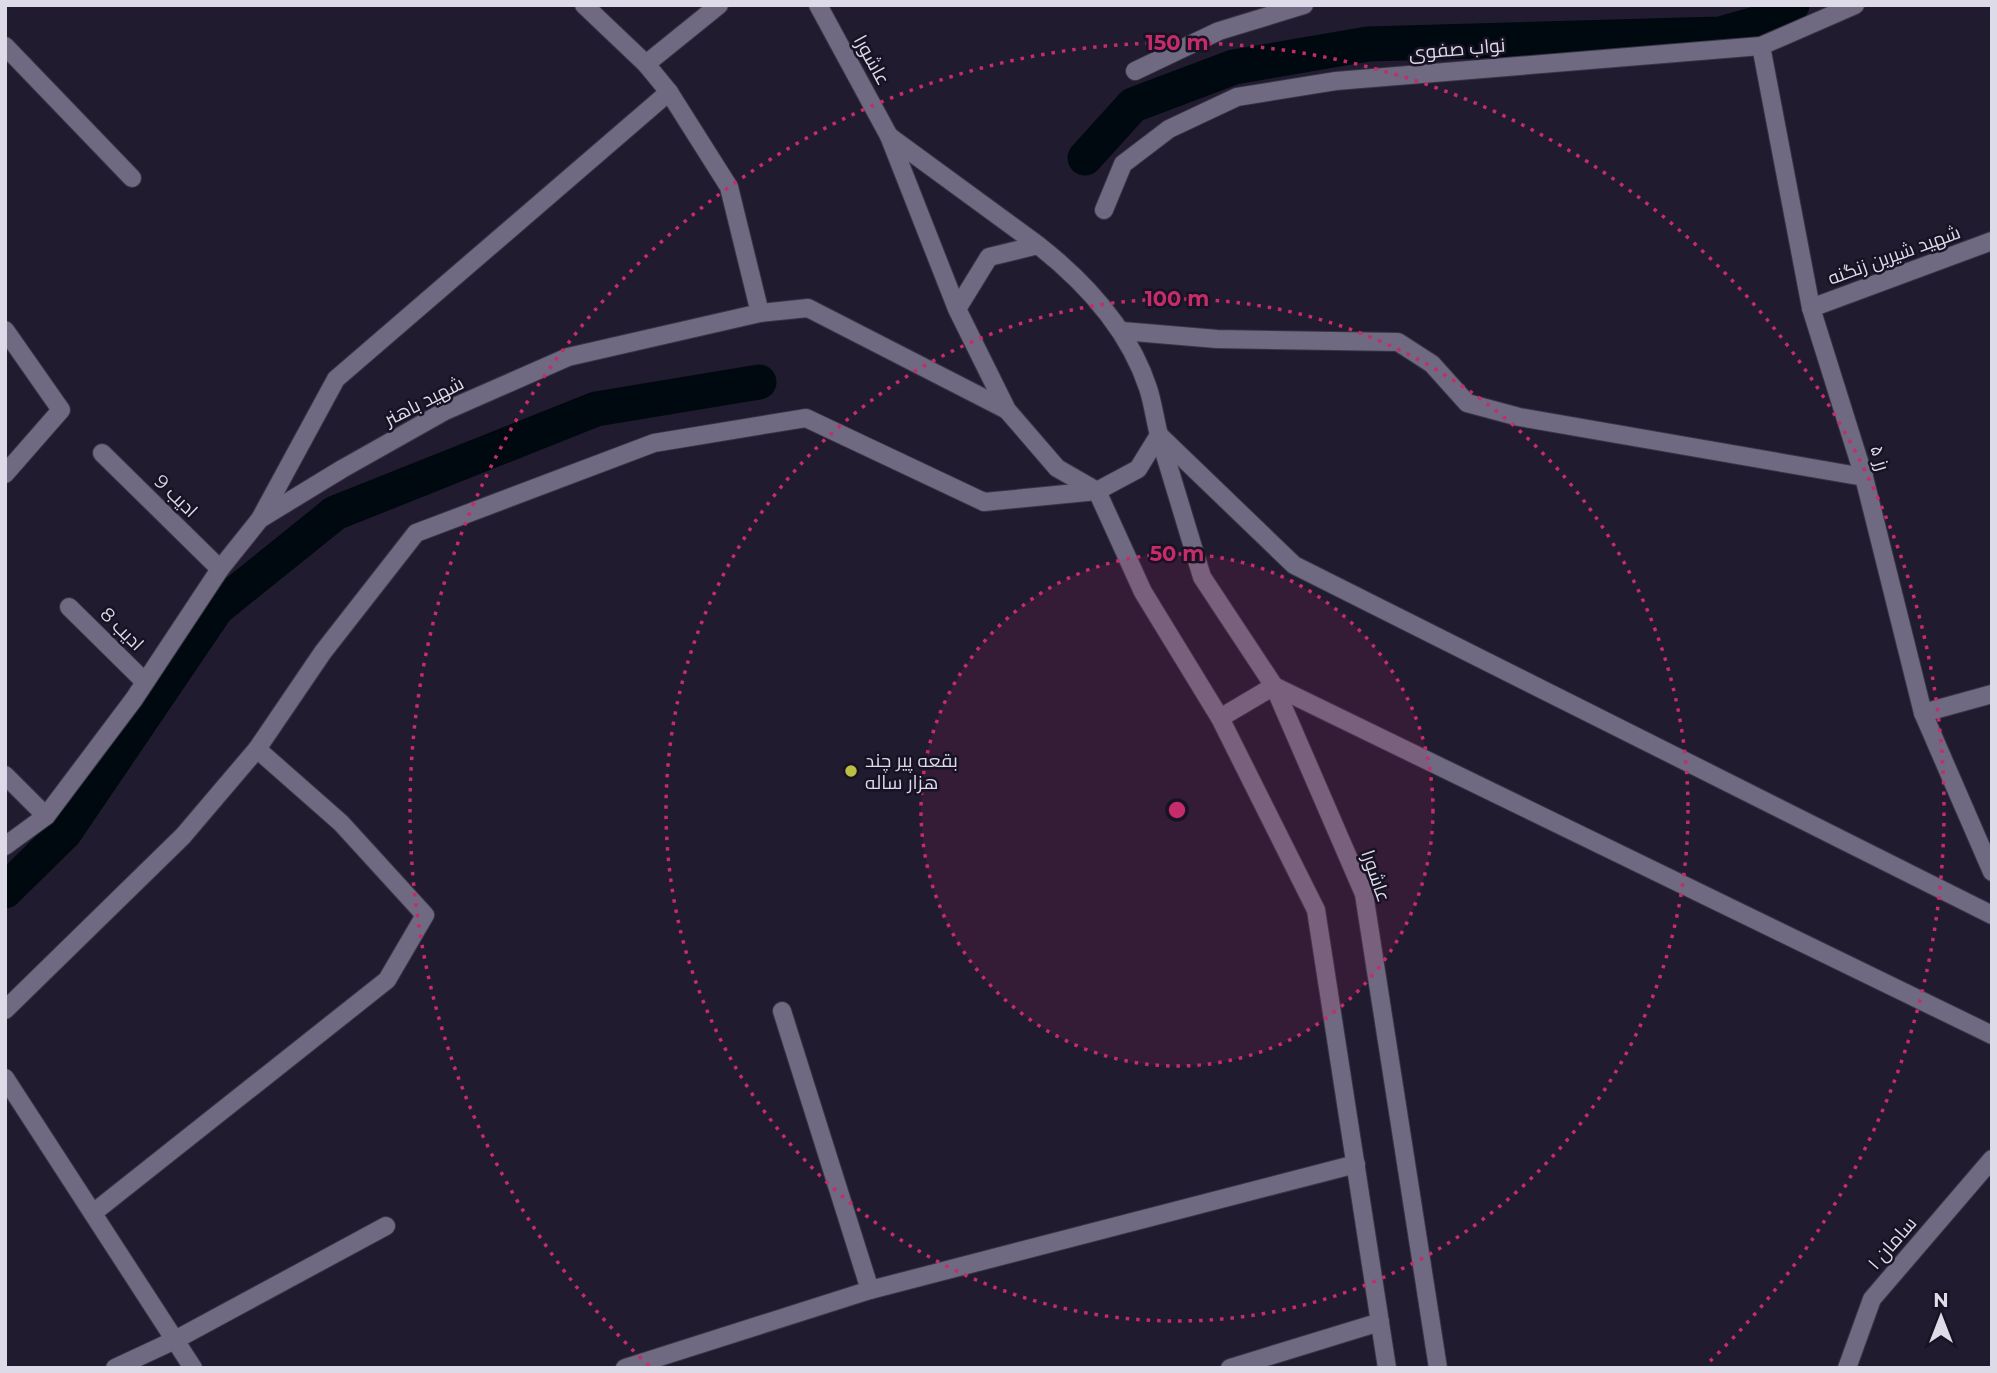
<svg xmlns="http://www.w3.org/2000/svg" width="1997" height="1373" font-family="Montserrat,Cairo,sans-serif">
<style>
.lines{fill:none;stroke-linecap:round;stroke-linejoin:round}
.canal{stroke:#000810;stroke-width:35}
.lane-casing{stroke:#393545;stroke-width:20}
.street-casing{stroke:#393545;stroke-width:20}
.secondary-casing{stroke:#393545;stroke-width:20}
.lane{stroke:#6f6981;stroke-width:18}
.street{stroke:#6f6981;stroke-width:18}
.secondary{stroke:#6f6981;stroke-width:18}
.ring{fill:none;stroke:#c52c69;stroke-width:3.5;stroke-dasharray:3.5 7}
.poi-dot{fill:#bbc045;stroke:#181225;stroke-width:2.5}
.labels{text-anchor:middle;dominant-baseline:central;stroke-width:5;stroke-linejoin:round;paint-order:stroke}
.street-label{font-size:19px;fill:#dedbe8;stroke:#181225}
.poi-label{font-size:19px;fill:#dedbe8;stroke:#181225;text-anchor:start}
.centre{fill:#c52c69;stroke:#181225;stroke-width:3.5}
.ring-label{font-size:21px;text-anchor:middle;font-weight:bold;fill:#c52c69;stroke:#181225;stroke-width:5;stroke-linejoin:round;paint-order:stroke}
</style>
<rect width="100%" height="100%" fill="#211b2f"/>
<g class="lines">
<g class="canal">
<path d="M 1085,158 L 1133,105 L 1234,67 L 1368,44 L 1720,34 L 1759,23 L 1792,5"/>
<path d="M 5,891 L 65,832 L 217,608 L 335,513 L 596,409 L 759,382"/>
</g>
<g class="lane-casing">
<g id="lane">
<path d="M 5,46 L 132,178"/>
<path d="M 5,330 L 61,410 L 5,474"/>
<path d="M 102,453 L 220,569"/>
<path d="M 260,519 L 336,379 L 669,92"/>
<path d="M 69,607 L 145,682"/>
<path d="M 93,1213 L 387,980 L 425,915 L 341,823 L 257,749 L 323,652 L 416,533 L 654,443 L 806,418 L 984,502 L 1097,491"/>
</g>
</g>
<g class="street-casing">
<g id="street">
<path d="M 584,5 L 646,64 L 669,92 L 729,187 L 760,313"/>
<path d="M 1761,46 L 1811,308 L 1864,477 L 1923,713 L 1992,872"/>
<path d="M 646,64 L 719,5"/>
<path d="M 1135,71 L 1219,31 L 1304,5"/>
<path d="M 1104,210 L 1123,164 L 1169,129 L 1237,97 L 1336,81 L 1761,46 L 1855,5"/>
<path d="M 1811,308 L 1992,241"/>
<path d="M 1122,331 L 1217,339 L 1398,342 L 1432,364 L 1467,403 L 1519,417 L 1864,477"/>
<path d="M 1159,435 L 1294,565 L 1992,915"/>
<path d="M 1274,686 L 1992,1035"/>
<path d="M 1923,713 L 1992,694"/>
<path d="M 5,775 L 46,816"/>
<path d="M 5,1010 L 183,836 L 257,749"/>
<path d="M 782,1011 L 870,1290"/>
<path d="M 5,1078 L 193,1368"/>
<path d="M 115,1368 L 175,1340 L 386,1226"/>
<path d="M 625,1368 L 870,1290 L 1356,1164"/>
<path d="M 1230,1368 L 1380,1322"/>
<path d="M 1847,1368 L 1872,1299 L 1992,1159"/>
</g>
</g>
<g class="secondary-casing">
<g id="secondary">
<path d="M 818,5 L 889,136"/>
<path d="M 957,309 L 989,257 L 1038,245 C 1085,282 1129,330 1148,388 C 1153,403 1155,420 1159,435 L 1138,469 L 1097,491 L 1057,468 L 1007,410 L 957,309 L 889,136 L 1038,245"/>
<path d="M 1159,435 L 1202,577 L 1274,686 L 1364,894 L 1438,1368"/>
<path d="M 1097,491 L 1143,592 L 1220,718 L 1316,910 L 1387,1368"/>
<path d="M 1220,718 L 1274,686"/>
<path d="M 5,846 L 46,816 L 134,699 L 220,569 L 260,519 L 342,469 L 445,411 L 568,357 L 760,313 L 808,308 L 1007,410"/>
</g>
</g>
<use href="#lane" class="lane"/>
<use href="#street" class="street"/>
<use href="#secondary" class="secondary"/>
</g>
<circle cx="1177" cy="810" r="256" fill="#c52c69" fill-opacity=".12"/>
<g class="ring">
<circle cx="1177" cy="810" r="256"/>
<circle cx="1177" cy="810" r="511"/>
<path d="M649 1366A767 767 0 1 1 1705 1366"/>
</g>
<circle class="poi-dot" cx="851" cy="771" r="7"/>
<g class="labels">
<g class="street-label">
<text transform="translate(1457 49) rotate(-5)">نواب صفوی</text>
<text transform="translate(872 60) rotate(61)">عاشورا</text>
<text transform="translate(1894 255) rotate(-20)">شهید شیرین زنگنه</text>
<text transform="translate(424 401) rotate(-27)">شهید باهنر</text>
<text transform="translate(1880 458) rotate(73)">رز ۵</text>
<text transform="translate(176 496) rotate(44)">ادیب 9</text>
<text transform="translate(122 629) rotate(45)">ادیب 8</text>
<text transform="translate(1376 876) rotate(71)">عاشورا</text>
<text transform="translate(1892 1243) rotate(-49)">سامان ۱</text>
</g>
<g class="poi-label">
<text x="865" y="760">بقعه پیر چند<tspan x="865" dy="22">هزار ساله</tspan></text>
</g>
</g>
<circle cx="1177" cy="810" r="10" class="centre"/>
<g class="ring-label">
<text x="1177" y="50">150 m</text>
<text x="1177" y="306">100 m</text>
<text x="1177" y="561">50 m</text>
</g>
<rect width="1997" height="1373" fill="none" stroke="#dedbe8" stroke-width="14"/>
<g transform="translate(1941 1317)" stroke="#181225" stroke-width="5" paint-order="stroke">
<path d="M0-5L12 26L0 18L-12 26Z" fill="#dedbe8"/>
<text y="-10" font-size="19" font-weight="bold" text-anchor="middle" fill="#dedbe8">N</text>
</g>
</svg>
